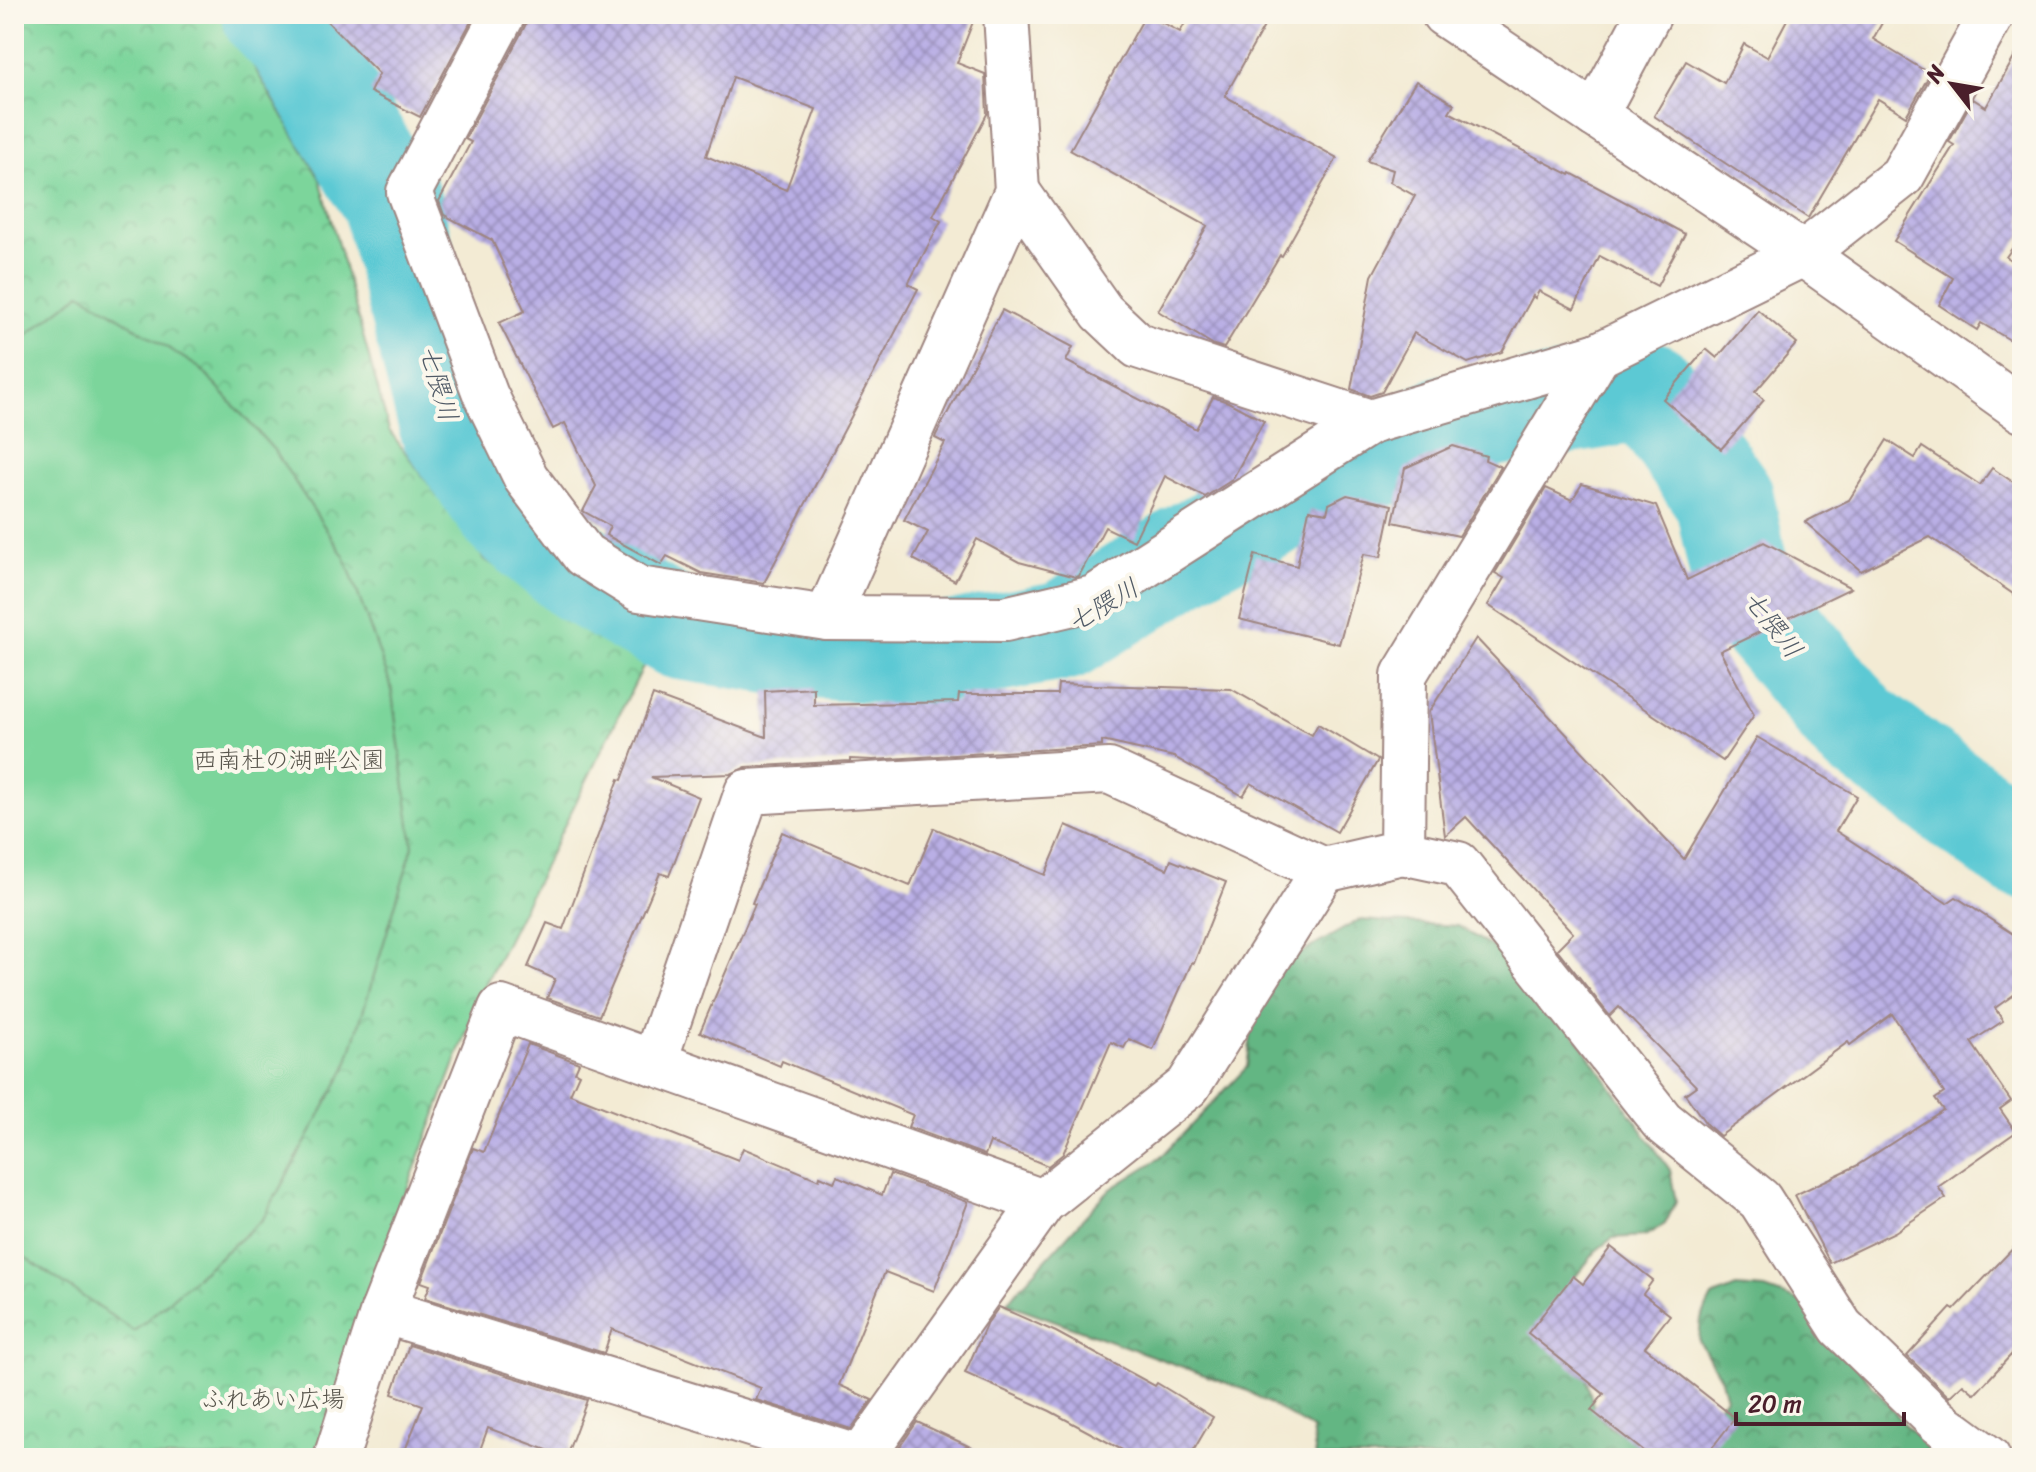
<svg xmlns="http://www.w3.org/2000/svg" width="2036" height="1472" font-family="Sriracha,'Klee One',sans-serif">
<style>
.forest{fill:url(#forest-crowns);stroke:#576a57;stroke-width:2}
.park{fill:url(#park-crowns);stroke:#627a63;stroke-width:2}
.garden{fill:#7bd59b;stroke:#627a63;stroke-width:2}
.lines{fill:none;stroke-linecap:round;stroke-linejoin:round}
.river{stroke:#5cc9d4;stroke-width:100}
.building{fill:url(#building-cross-hatch);fill-rule:evenodd}
.street-casing{stroke:#9e8580;stroke-width:48}
.street{stroke:#fff;stroke-width:44}
.labels{text-anchor:middle;dominant-baseline:central;stroke-width:8;stroke-linejoin:round;paint-order:stroke}
.park-label{font-size:24px;fill:#59564d;stroke:#fbf7ec}
.water-label{font-size:26px;font-style:italic;fill:#505a66;stroke:#fbf7ec}
</style>
<defs>
<pattern id="forest-crowns" width="20" height="18" patternUnits="userSpaceOnUse" patternTransform="scale(2)"><rect width="20" height="18" fill="#64b683"/><path d="M2 6a3 3 0 1 1 6 0M12 15a3 3 0 1 1 6 0" fill="none" stroke="#54936b"/></pattern>
<pattern id="park-crowns" width="20" height="18" patternUnits="userSpaceOnUse" patternTransform="scale(2)"><rect width="20" height="18" fill="#7bd59b"/><path d="M2 6a3 3 0 1 1 6 0M12 15a3 3 0 1 1 6 0" fill="none" stroke="#6cb686"/></pattern>
<pattern id="building-cross-hatch" width="8" height="8" patternUnits="userSpaceOnUse" patternTransform="scale(2)"><rect width="8" height="8" fill="#b9afe5"/><path d="M0 0l8 8M0 8l8-8" fill="none" stroke="#988eba"/></pattern>
</defs>
<rect width="100%" height="100%" fill="#fbf7ec"/>
<filter id="ink" filterUnits="userSpaceOnUse"><feTurbulence type="fractalNoise" baseFrequency=".0125" numOctaves="2"/><feDisplacementMap in="SourceGraphic" scale="16" xChannelSelector="R" yChannelSelector="G"/><feConvolveMatrix kernelMatrix="1 2 1 2 8 2 1 2 1" color-interpolation-filters="sRGB"/></filter>
<filter id="wash" filterUnits="userSpaceOnUse"><feTurbulence type="fractalNoise" baseFrequency=".006" numOctaves="4" result="noise"/><feDisplacementMap in="SourceGraphic" scale="32" xChannelSelector="R" yChannelSelector="G"/><feGaussianBlur stdDeviation="1.8" result="paint"/><feColorMatrix in="noise" values="0 0 0 0 0 0 0 0 0 0 0 0 0 0 0 0 0 1.4 0 .05"/><feComposite in="paint" operator="in"/></filter>
<g filter="url(#wash)">
<rect width="100%" height="100%" fill="#f3ebd4"/>
<path class="forest" d="M 1359,920 L 1458,926 L 1518,963 L 1575,1035 L 1670,1170 L 1676,1202 L 1665,1224 L 1646,1236 L 1613,1238 L 1598,1249 L 1570,1283 L 1567,1305 L 1595,1412 L 1611,1428 L 1635,1440 L 1700,1430 L 1726,1397 L 1720,1377 L 1699,1341 L 1701,1319 L 1712,1297 L 1736,1287 L 1765,1289 L 1805,1303 L 1906,1426 L 1940,1458 L 1316,1458 L 1312,1429 L 1246,1390 L 1006,1303 L 1108,1191 L 1160,1158 L 1247,1067 L 1258,978 Z"/>
<path class="park" d="M 14,14 L 223,14 L 320,179 L 389,430 L 484,559 L 646,661 L 484,987 L 374,1276 L 315,1458 L 14,1458 Z"/>
<path class="garden" d="M 81,293 L 201,369 L 274,450 L 345,558 L 391,686 L 413,846 L 346,1068 L 263,1219 L 134,1331 L 14,1250 L 14,345 Z"/>
<g class="lines">
<path class="river" d="M 272,14 L 298,41 L 391,201 L 449,426 L 509,514 L 581,574 L 681,630 L 796,648 L 925,656 L 1066,630 L 1199,546 L 1270,509 L 1448,424 L 1649,391 L 1724,498 L 1743,591 L 1856,727 L 2022,849"/>
</g>
<g id="blocks">
<g class="building">
<path d="M 320,14 L 475,14 L 420,117 L 370,92 L 379,74 Z"/>
<path d="M 528,14 L 976,14 L 957,63 L 985,74 L 987,114 L 933,216 L 941,221 L 908,284 L 918,289 L 764,583 L 701,573 L 667,556 L 661,565 L 606,535 L 610,526 L 583,511 L 596,486 L 565,423 L 553,429 L 499,323 L 525,311 L 492,240 L 444,215 L 439,201 L 471,142 L 465,139 L 525,26 ZM 733,77 L 816,109 L 786,190 L 706,156 Z"/>
<path d="M 1146,14 L 1180,32 L 1190,14 L 1271,14 L 1225,96 L 1337,158 L 1282,256 L 1280,255 L 1224,348 L 1214,345 L 1158,311 L 1207,226 L 1070,150 Z"/>
<path d="M 1790,14 L 1887,14 L 1873,39 L 1930,74 L 1906,116 L 1878,99 L 1808,218 L 1654,116 L 1686,61 L 1724,83 L 1744,44 L 1767,57 Z"/>
<path d="M 2022,44 L 2022,234 L 2006,257 L 2022,268 L 2022,347 L 1981,323 L 1977,330 L 1939,305 L 1953,278 L 1894,241 L 1954,145 L 1949,142 L 1973,99 L 1986,107 Z"/>
<path d="M 1416,81 L 1454,104 L 1449,112 L 1570,175 L 1571,173 L 1685,234 L 1657,286 L 1600,256 L 1574,309 L 1539,291 L 1535,298 L 1533,296 L 1502,352 L 1468,363 L 1414,333 L 1382,392 L 1370,396 L 1351,389 L 1372,276 L 1415,196 L 1390,182 L 1393,170 L 1367,161 Z"/>
<path d="M 1002,310 L 1073,347 L 1066,361 L 1196,429 L 1213,397 L 1228,402 L 1264,421 L 1232,480 L 1205,497 L 1165,476 L 1134,541 L 1105,527 L 1079,576 L 1076,577 L 1019,562 L 977,539 L 955,581 L 913,559 L 928,532 L 904,520 L 945,443 L 935,438 L 936,435 Z"/>
<path d="M 1758,310 L 1797,343 L 1755,392 L 1764,400 L 1721,449 L 1663,399 L 1706,349 L 1717,358 Z"/>
<path d="M 1887,440 L 1915,458 L 1922,447 L 1980,485 L 1992,468 L 2022,488 L 2022,600 L 1930,537 L 1861,571 L 1805,522 L 1849,500 Z"/>
<path d="M 1453,446 L 1486,456 L 1485,460 L 1501,467 L 1459,536 L 1393,522 L 1405,468 Z"/>
<path d="M 1582,484 L 1656,506 L 1687,580 L 1764,542 L 1851,588 L 1720,651 L 1754,715 L 1723,761 L 1488,605 L 1504,578 L 1495,573 L 1546,488 L 1572,500 Z"/>
<path d="M 1347,495 L 1392,505 L 1381,557 L 1364,554 L 1339,644 L 1239,619 L 1255,555 L 1297,566 L 1309,510 L 1327,513 L 1329,504 Z"/>
<path d="M 1476,638 L 1684,859 L 1757,737 L 1857,796 L 1836,831 L 1947,903 L 1956,897 L 2022,940 L 2022,989 L 1995,1008 L 2003,1021 L 1971,1042 L 2011,1101 L 2000,1109 L 2016,1132 L 1938,1187 L 1946,1198 L 1895,1232 L 1830,1263 L 1795,1195 L 1856,1166 L 1943,1110 L 1935,1099 L 1944,1093 L 1892,1014 L 1850,1045 L 1848,1042 L 1720,1136 L 1707,1125 L 1685,1094 L 1696,1086 L 1619,1007 L 1610,1016 L 1557,949 L 1573,933 L 1466,817 L 1445,836 L 1429,712 Z"/>
<path d="M 1058,684 L 1231,689 L 1312,735 L 1318,724 L 1378,760 L 1337,832 L 1251,783 L 1243,796 L 1174,757 L 1102,741 L 1102,746 L 873,760 L 850,759 L 850,761 L 746,767 L 731,774 L 651,777 L 699,797 L 669,876 L 660,873 L 599,1016 L 547,998 L 555,979 L 528,967 L 547,923 L 563,929 L 619,779 L 622,780 L 653,695 L 766,737 L 765,691 L 814,688 L 814,705 L 958,702 L 959,694 L 1057,694 Z"/>
<path d="M 1066,825 L 1167,869 L 1171,860 L 1226,882 L 1194,963 L 1192,962 L 1153,1050 L 1129,1039 L 1124,1048 L 1111,1042 L 1063,1154 L 1048,1166 L 990,1142 L 985,1155 L 908,1127 L 913,1115 L 782,1061 L 780,1066 L 700,1032 L 755,904 L 752,903 L 782,832 L 910,886 L 934,828 L 1045,875 Z"/>
<path d="M 528,1044 L 579,1063 L 575,1072 L 579,1074 L 570,1094 L 738,1160 L 743,1148 L 819,1180 L 820,1176 L 834,1182 L 837,1176 L 882,1195 L 890,1174 L 968,1202 L 934,1291 L 885,1272 L 839,1385 L 872,1400 L 851,1429 L 756,1400 L 761,1388 L 612,1329 L 604,1353 L 425,1298 L 430,1285 L 421,1282 L 473,1148 L 484,1152 Z"/>
<path d="M 2022,1239 L 2022,1343 L 1975,1394 L 1963,1384 L 1949,1397 L 1907,1356 L 1951,1308 L 1954,1310 Z"/>
<path d="M 1611,1247 L 1653,1280 L 1643,1294 L 1670,1315 L 1645,1347 L 1735,1418 L 1704,1458 L 1652,1458 L 1591,1410 L 1604,1394 L 1528,1333 L 1573,1276 L 1583,1284 Z"/>
<path d="M 999,1307 L 1056,1332 L 1155,1386 L 1157,1383 L 1213,1417 L 1189,1458 L 1137,1458 L 1050,1411 L 965,1373 L 986,1325 Z"/>
<path d="M 409,1345 L 587,1400 L 566,1457 L 488,1428 L 477,1458 L 402,1458 L 423,1405 L 392,1394 Z"/>
<path d="M 917,1422 L 994,1458 L 892,1458 Z"/>
</g>
</g>
</g>
<g filter="url(#ink)">
<use href="#blocks" fill-opacity="0" stroke="#9e8580" stroke-width="2"/>
<g class="lines">
<g class="street-casing">
<g id="street">
<path d="M 503,14 L 409,192 L 486,396 L 526,478 L 584,555 L 639,589 L 827,618 L 1005,619 L 1094,598 L 1370,422"/>
<path d="M 1444,14 L 1803,254 L 2022,410"/>
<path d="M 1595,115 L 1649,14"/>
<path d="M 1017,191 L 1102,312 L 1138,346 L 1370,422 L 1598,355 L 1803,254 L 1902,176 L 1992,14"/>
<path d="M 827,618 L 1017,191 L 1006,14"/>
<path d="M 1402,852 L 1458,864 L 1662,1121 L 1760,1200 L 1841,1327 L 1939,1422 L 1988,1458"/>
<path d="M 654,1063 L 747,792 L 1109,771 L 1324,870"/>
<path d="M 383,1311 L 861,1458"/>
<path d="M 336,1458 L 383,1311 L 501,1008 L 1043,1202"/>
<path d="M 861,1458 L 1043,1202 L 1188,1086 L 1324,870 L 1402,852 L 1404,675 L 1598,355"/>
</g>
</g>
<use href="#street" class="street"/>
</g>
</g>
<g class="labels">
<g class="park-label">
<text x="289" y="760">西南杜の湖畔公園</text>
<text x="273" y="1399">ふれあい広場</text>
</g>
<g class="water-label">
<text transform="translate(439 383) rotate(74)">七隈川</text>
<text transform="translate(1103 605) rotate(-31)">七隈川</text>
<text transform="translate(1773 624) rotate(52)">七隈川</text>
</g>
</g>
<rect width="2036" height="1472" fill="none" stroke="#fbf7ec" stroke-width="48"/>
<g transform="translate(1952 84) rotate(301)" stroke="#fbf7ec" stroke-width="6" paint-order="stroke">
<path d="M0-6L14 30L0 20L-14 30Z" fill="#4a1f2b"/>
<text y="-12" font-size="22" font-weight="bold" text-anchor="middle" fill="#4a1f2b">N</text>
</g>
<path d="M1736 1412v12h168v-12" fill="none" stroke="#4a1f2b" stroke-width="4"/>
<text x="1748" y="1412" font-size="24" fill="#4a1f2b" stroke="#fbf7ec" stroke-width="6" paint-order="stroke">20 m</text>
</svg>
